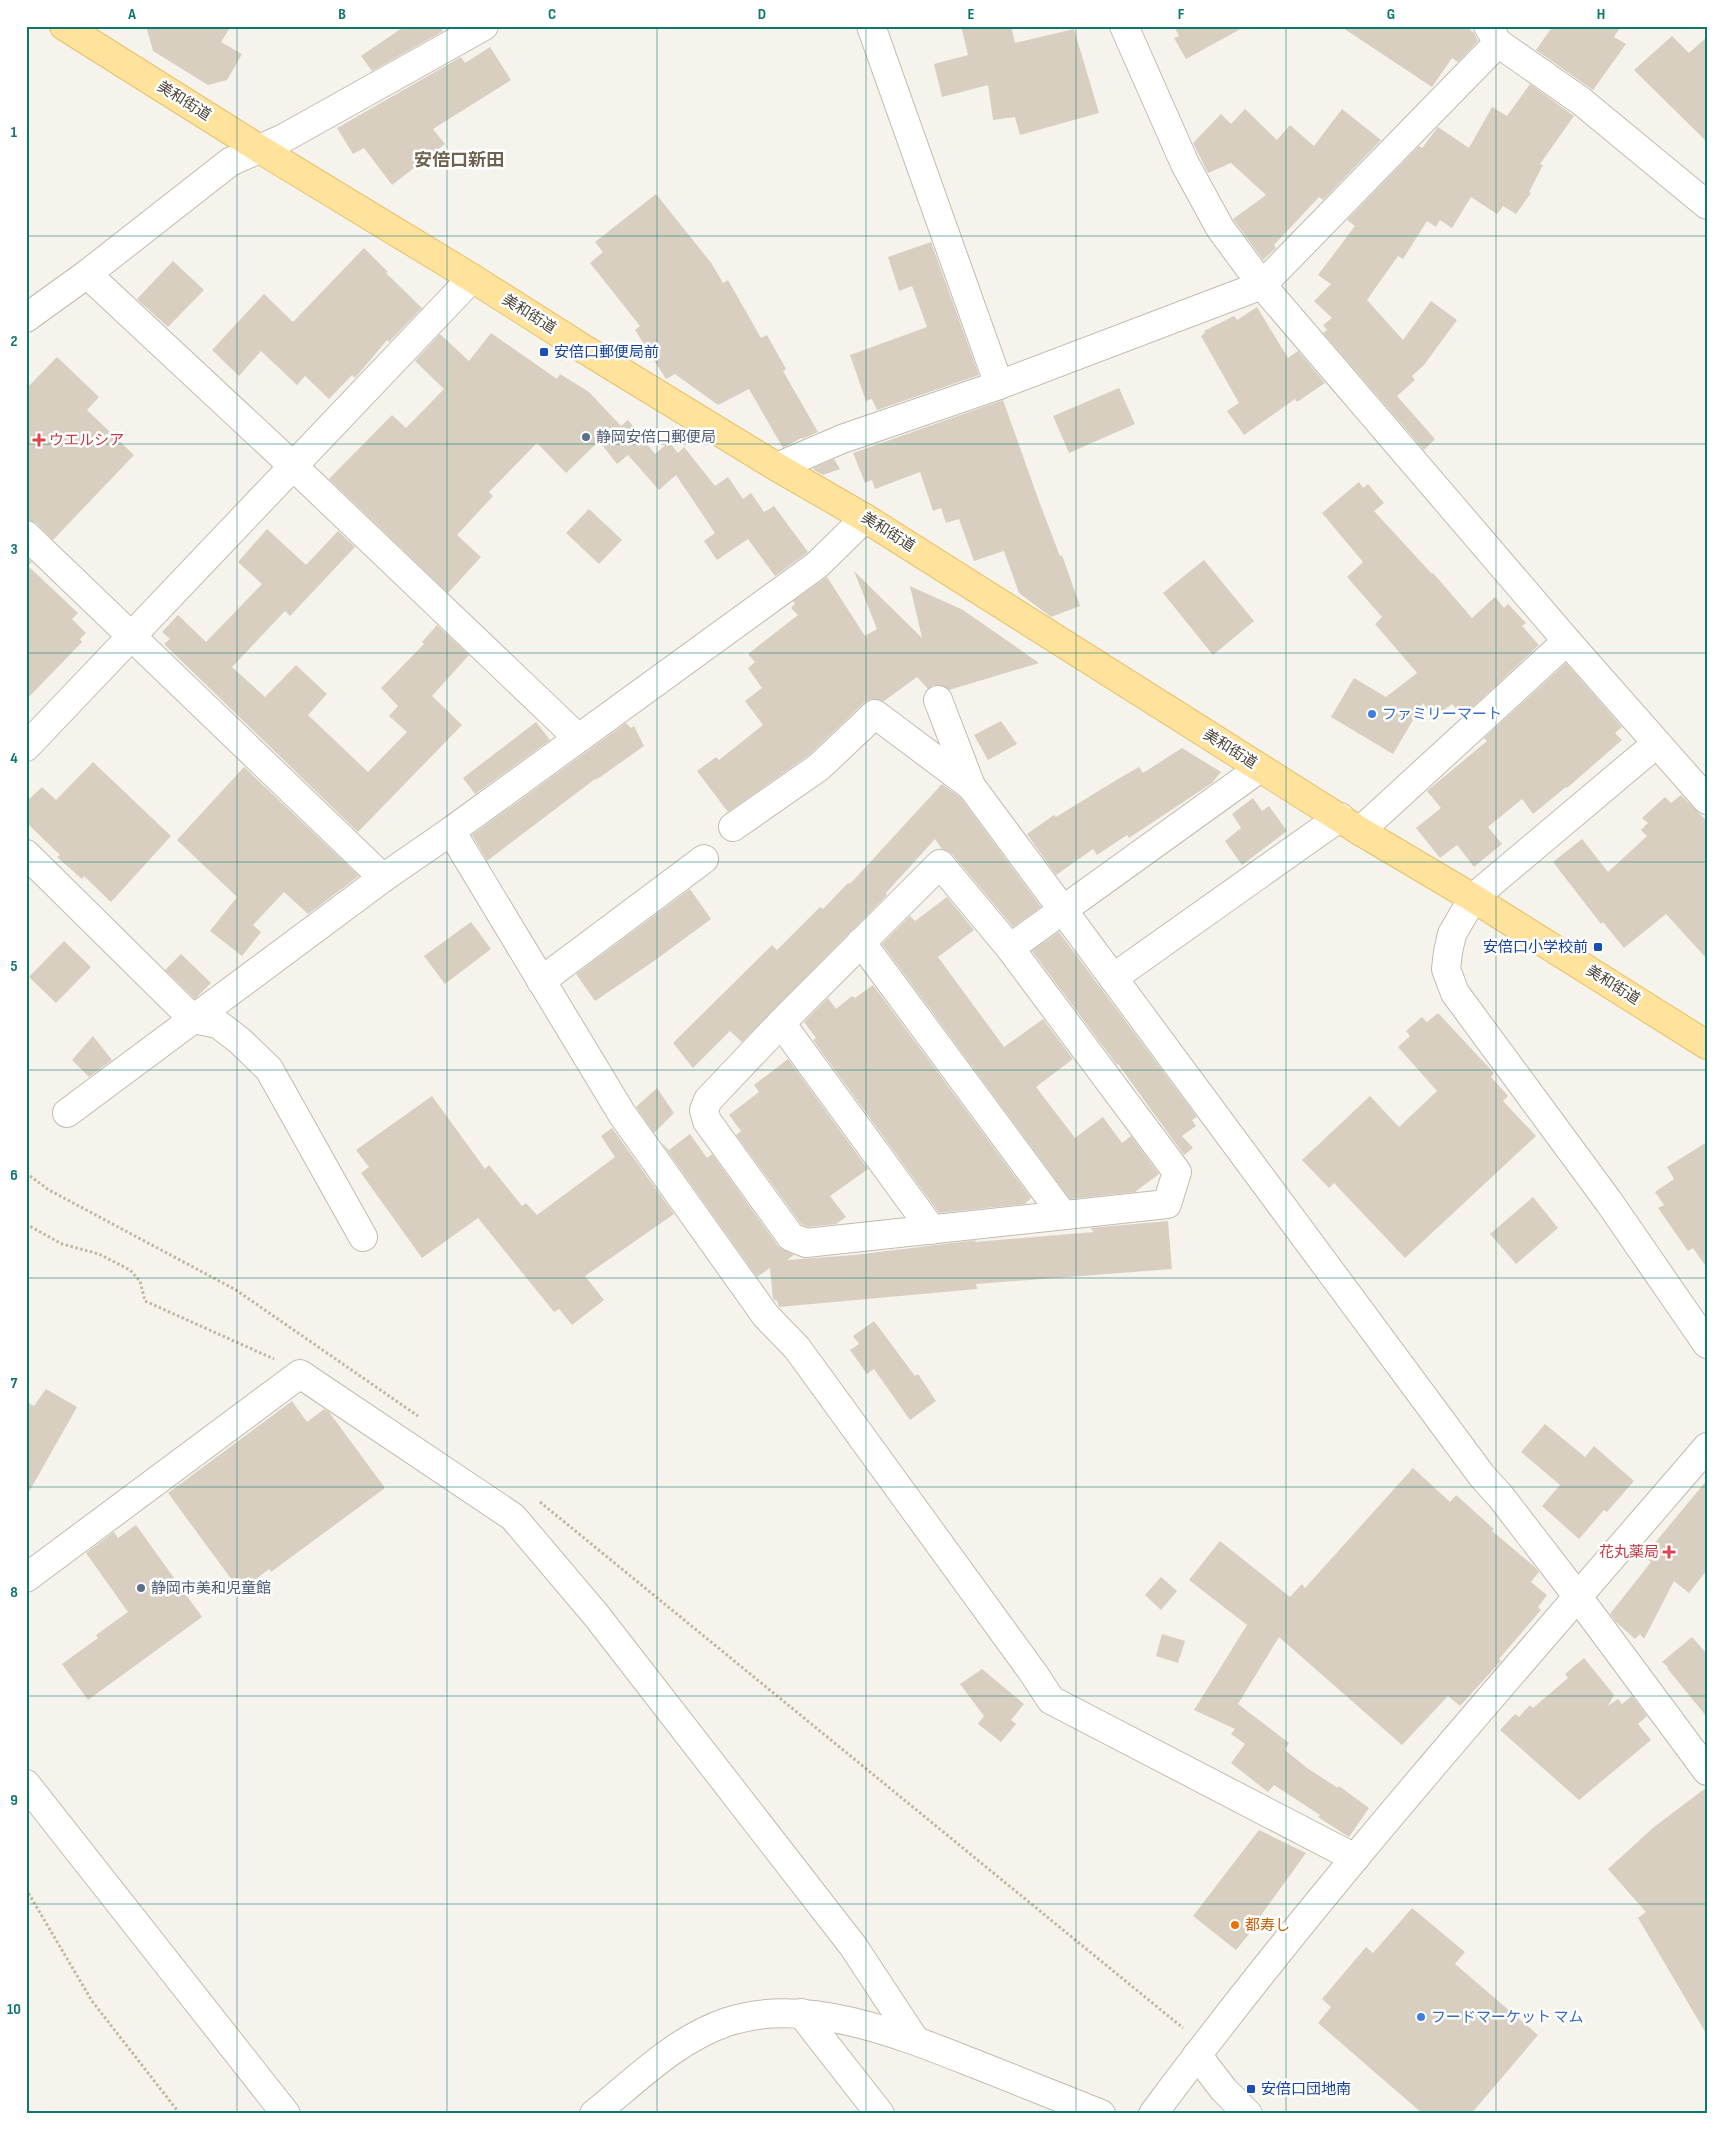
<svg xmlns="http://www.w3.org/2000/svg" width="1733" height="2140" font-family="'Sofia Sans Condensed','Noto Sans JP',sans-serif">
<style>
.building{fill:#d8cfc1}
.lines{fill:none;stroke-linecap:round;stroke-linejoin:round}
.minor-casing{stroke:#c2bbae;stroke-width:30}
.major-casing{stroke:#e6c16a;stroke-width:30}
.path{stroke:#c4b79f;stroke-width:3;stroke-dasharray:2.5 2.5;stroke-linecap:butt}
.minor{stroke:#fff;stroke-width:28}
.major{stroke:#ffe39c;stroke-width:28}
.grid{fill:none;stroke:#0f766e;stroke-width:1;stroke-opacity:0.55}
.transit-dot{fill:#1a4fb4;stroke:#fff;stroke-width:2}
.service-dot{fill:#5c6f8a;stroke:#fff;stroke-width:2}
.health-dot{fill:#e0444e;stroke:#fff;stroke-width:2}
.shop-dot{fill:#3f7fe0;stroke:#fff;stroke-width:2}
.food-dot{fill:#e8710a;stroke:#fff;stroke-width:2}
.labels{text-anchor:middle;dominant-baseline:central;stroke-width:5;stroke-linejoin:round;paint-order:stroke}
.street-label{font-size:15px;fill:#4b4439;stroke:#fff}
.transit-label{font-size:15px;fill:#164399;stroke:#fff;text-anchor:start}
.service-label{font-size:15px;fill:#4e5e75;stroke:#fff;text-anchor:start}
.health-label{font-size:15px;fill:#be3a42;stroke:#fff;text-anchor:start}
.shop-label{font-size:15px;fill:#366cbe;stroke:#fff;text-anchor:start}
.food-label{font-size:15px;fill:#c56008;stroke:#fff;text-anchor:start}
.quarter-label{font-size:18px;font-weight:bold;fill:#6e6250;stroke:#fff}
.neatline{fill:none;stroke:#0f766e;stroke-width:2}
.grid-label{font-size:16px;text-anchor:middle;font-weight:bold;fill:#0f766e}
</style>
<rect width="100%" height="100%" fill="#f6f3ec"/>
<g class="building">
<path d="M 146,26 L 231,26 L 221,42 L 242,54 L 227,80 L 208,85 L 153,51 Z"/>
<path d="M 405,26 L 440,26 L 443,31 L 372,71 L 361,56 Z"/>
<path d="M 961,26 L 1011,26 L 1015,43 L 1074,29 L 1099,113 L 1020,135 L 1015,117 L 993,120 L 988,85 L 942,97 L 934,64 L 968,55 Z"/>
<path d="M 1174,26 L 1246,26 L 1186,59 L 1174,38 L 1179,36 Z"/>
<path d="M 1340,26 L 1466,26 L 1474,33 L 1478,41 L 1458,62 L 1452,58 L 1432,87 Z"/>
<path d="M 1553,26 L 1621,26 L 1614,37 L 1626,44 L 1593,90 L 1536,50 Z"/>
<path d="M 1672,36 L 1689,53 L 1707,37 L 1707,142 L 1634,70 Z"/>
<path d="M 490,47 L 511,80 L 433,129 L 445,144 L 392,185 L 364,148 L 353,154 L 337,128 L 461,57 L 465,63 Z"/>
<path d="M 1530,84 L 1574,116 L 1540,164 L 1543,165 L 1529,192 L 1531,193 L 1516,214 L 1503,206 L 1497,214 L 1471,197 L 1452,228 L 1440,220 L 1436,227 L 1427,221 L 1403,259 L 1398,256 L 1367,300 L 1403,340 L 1431,301 L 1457,320 L 1424,365 L 1412,376 L 1415,380 L 1397,396 L 1435,439 L 1424,450 L 1323,333 L 1327,330 L 1323,325 L 1332,318 L 1314,301 L 1331,284 L 1318,275 L 1355,226 L 1347,220 L 1419,146 L 1422,148 L 1438,127 L 1469,148 L 1492,107 L 1507,116 Z"/>
<path d="M 1245,109 L 1277,140 L 1290,125 L 1314,146 L 1342,109 L 1381,140 L 1323,200 L 1319,197 L 1274,245 L 1276,248 L 1263,260 L 1233,219 L 1266,195 L 1231,163 L 1208,173 L 1193,143 L 1221,114 L 1231,124 Z"/>
<path d="M 656,194 L 712,264 L 723,283 L 728,280 L 761,338 L 767,335 L 786,369 L 783,371 L 818,432 L 802,439 L 801,438 L 783,448 L 749,389 L 718,405 L 675,374 L 666,379 L 635,330 L 640,326 L 590,263 L 603,252 L 595,242 Z"/>
<path d="M 931,242 L 979,375 L 877,410 L 872,399 L 866,401 L 850,355 L 927,327 L 912,286 L 899,291 L 888,257 Z"/>
<path d="M 364,248 L 388,272 L 386,273 L 422,308 L 389,342 L 387,340 L 355,378 L 352,375 L 329,399 L 305,376 L 297,385 L 261,351 L 239,376 L 212,350 L 264,294 L 293,322 Z"/>
<path d="M 173,261 L 204,290 L 168,327 L 137,299 Z"/>
<path d="M 1257,307 L 1288,358 L 1298,351 L 1325,383 L 1297,402 L 1295,399 L 1244,435 L 1227,411 L 1239,403 L 1201,336 L 1205,333 L 1204,331 L 1234,316 L 1237,320 Z"/>
<path d="M 491,333 L 557,379 L 560,374 L 589,392 L 621,426 L 628,420 L 655,454 L 669,442 L 678,453 L 684,447 L 715,486 L 728,477 L 743,499 L 751,493 L 764,512 L 774,506 L 808,552 L 775,576 L 748,539 L 717,560 L 704,541 L 715,533 L 676,475 L 659,490 L 628,455 L 617,464 L 599,441 L 566,473 L 537,443 L 489,492 L 493,496 L 457,535 L 481,557 L 448,593 L 329,479 L 392,415 L 406,428 L 444,389 L 415,361 L 440,334 L 469,361 Z"/>
<path d="M 57,357 L 99,397 L 87,410 L 134,455 L 53,540 L 36,523 L 26,520 L 26,389 Z"/>
<path d="M 1119,388 L 1135,424 L 1069,453 L 1053,416 Z"/>
<path d="M 1003,400 L 1040,504 L 1060,556 L 1062,555 L 1080,606 L 1051,617 L 1019,593 L 1004,551 L 974,561 L 959,519 L 946,523 L 941,508 L 933,511 L 920,472 L 875,489 L 872,480 L 865,483 L 853,453 Z"/>
<path d="M 834,459 L 840,469 L 823,475 L 814,470 L 813,468 Z"/>
<path d="M 1359,482 L 1363,488 L 1368,484 L 1384,503 L 1374,511 L 1432,574 L 1433,573 L 1472,618 L 1495,597 L 1504,608 L 1508,604 L 1526,623 L 1522,626 L 1539,645 L 1463,716 L 1452,704 L 1438,714 L 1436,710 L 1430,714 L 1423,703 L 1393,754 L 1331,717 L 1354,678 L 1386,697 L 1417,673 L 1375,624 L 1382,617 L 1347,577 L 1363,562 L 1322,513 Z"/>
<path d="M 589,509 L 622,540 L 599,564 L 566,533 Z"/>
<path d="M 267,529 L 306,565 L 338,531 L 355,547 L 290,616 L 285,611 L 232,667 L 265,697 L 296,665 L 327,694 L 308,715 L 368,772 L 407,732 L 389,716 L 398,706 L 381,688 L 424,644 L 422,642 L 437,625 L 469,655 L 432,696 L 462,725 L 358,832 L 164,644 L 170,639 L 162,632 L 178,615 L 206,642 L 262,584 L 238,562 Z"/>
<path d="M 26,557 L 32,562 L 28,566 L 78,613 L 72,619 L 86,633 L 80,639 L 82,642 L 26,700 Z"/>
<path d="M 1204,560 L 1254,621 L 1213,655 L 1163,593 Z"/>
<path d="M 854,571 L 922,638 L 910,586 L 963,610 L 1039,663 L 949,690 L 940,685 L 933,685 L 928,689 L 917,677 L 884,701 L 871,699 L 865,702 L 809,755 L 728,812 L 697,771 L 716,757 L 719,760 L 763,725 L 745,701 L 762,688 L 748,668 L 755,662 L 748,654 L 798,615 L 791,608 L 795,604 L 793,601 L 827,577 L 865,636 L 877,629 Z"/>
<path d="M 1566,663 L 1622,727 L 1615,733 L 1622,740 L 1567,788 L 1566,787 L 1533,814 L 1522,799 L 1488,827 L 1502,844 L 1474,867 L 1457,845 L 1440,858 L 1416,828 L 1441,808 L 1427,791 L 1487,741 L 1484,738 Z"/>
<path d="M 1001,721 L 1017,744 L 988,760 L 974,735 Z"/>
<path d="M 536,722 L 550,740 L 475,794 L 463,778 Z"/>
<path d="M 626,723 L 631,728 L 634,726 L 644,746 L 596,780 L 595,779 L 487,861 L 472,835 Z"/>
<path d="M 1182,748 L 1221,772 L 1212,783 L 1129,838 L 1127,835 L 1097,855 L 1093,849 L 1056,875 L 1027,834 L 1054,815 L 1056,817 L 1118,779 L 1139,767 L 1143,773 Z"/>
<path d="M 93,762 L 171,836 L 111,902 L 84,876 L 82,879 L 57,857 L 60,855 L 26,822 L 26,802 L 42,787 L 56,800 Z"/>
<path d="M 244,767 L 359,876 L 308,914 L 284,892 L 253,925 L 261,932 L 242,956 L 210,931 L 237,897 L 177,840 Z"/>
<path d="M 942,784 L 960,797 L 1041,907 L 1013,927 L 952,854 L 942,849 L 935,839 L 886,893 L 887,895 L 742,1042 L 730,1031 L 693,1068 L 673,1043 L 772,945 L 777,950 L 820,907 L 823,909 L 848,883 L 850,884 Z"/>
<path d="M 1681,795 L 1707,821 L 1707,959 L 1666,914 L 1624,948 L 1603,922 L 1601,924 L 1553,862 L 1582,839 L 1608,872 L 1647,836 L 1641,830 L 1648,823 L 1642,818 L 1665,797 L 1671,803 Z"/>
<path d="M 1253,798 L 1262,811 L 1269,806 L 1287,831 L 1242,865 L 1225,841 L 1241,828 L 1232,814 Z"/>
<path d="M 690,889 L 711,919 L 654,961 L 595,1001 L 576,974 Z"/>
<path d="M 947,897 L 974,930 L 938,957 L 1004,1047 L 1043,1019 L 1073,1059 L 1036,1087 L 1075,1138 L 1103,1117 L 1122,1143 L 1131,1136 L 1159,1174 L 1135,1192 L 1070,1199 L 882,944 L 910,916 L 915,921 Z"/>
<path d="M 471,922 L 491,949 L 445,984 L 424,956 Z"/>
<path d="M 1059,932 L 1197,1117 L 1192,1120 L 1196,1126 L 1182,1136 L 1193,1148 L 1184,1155 L 1118,1064 L 1117,1065 L 1032,951 Z"/>
<path d="M 64,941 L 91,967 L 56,1003 L 29,977 Z"/>
<path d="M 181,954 L 211,983 L 195,999 L 165,970 Z"/>
<path d="M 873,985 L 1031,1198 L 1025,1204 L 939,1213 L 813,1040 L 816,1038 L 804,1022 L 828,998 L 836,1009 L 852,996 L 855,998 Z"/>
<path d="M 1438,1013 L 1494,1073 L 1491,1077 L 1508,1096 L 1503,1101 L 1536,1136 L 1405,1258 L 1334,1183 L 1329,1188 L 1302,1160 L 1370,1096 L 1399,1127 L 1437,1091 L 1398,1047 L 1410,1036 L 1406,1031 L 1422,1017 L 1427,1022 Z"/>
<path d="M 93,1036 L 112,1060 L 89,1077 L 72,1060 Z"/>
<path d="M 788,1059 L 868,1169 L 830,1196 L 846,1217 L 836,1224 L 808,1227 L 801,1224 L 736,1135 L 741,1131 L 729,1115 L 759,1092 L 754,1085 Z"/>
<path d="M 657,1088 L 674,1113 L 654,1133 L 636,1107 Z"/>
<path d="M 432,1096 L 485,1169 L 489,1165 L 522,1206 L 526,1203 L 537,1215 L 615,1157 L 601,1136 L 612,1128 L 674,1214 L 585,1276 L 604,1300 L 572,1325 L 559,1309 L 554,1312 L 478,1218 L 422,1258 L 361,1173 L 369,1167 L 356,1150 Z"/>
<path d="M 690,1134 L 707,1158 L 712,1154 L 778,1246 L 794,1255 L 787,1260 L 854,1255 L 977,1240 L 974,1242 L 1094,1232 L 1090,1228 L 1168,1221 L 1172,1269 L 976,1284 L 977,1289 L 779,1307 L 777,1301 L 773,1299 L 770,1268 L 757,1277 L 661,1142 L 669,1150 Z"/>
<path d="M 1707,1142 L 1707,1268 L 1693,1248 L 1688,1251 L 1658,1208 L 1664,1205 L 1655,1192 L 1674,1179 L 1667,1167 Z"/>
<path d="M 1533,1197 L 1558,1228 L 1516,1264 L 1490,1234 Z"/>
<path d="M 874,1321 L 915,1376 L 918,1374 L 936,1401 L 910,1420 L 874,1369 L 867,1374 L 850,1350 L 859,1344 L 853,1336 Z"/>
<path d="M 46,1389 L 77,1407 L 26,1497 L 26,1401 L 34,1406 Z"/>
<path d="M 292,1401 L 307,1422 L 324,1409 L 329,1412 L 385,1488 L 271,1572 L 269,1569 L 240,1591 L 168,1493 Z"/>
<path d="M 1545,1424 L 1585,1457 L 1594,1446 L 1634,1481 L 1607,1512 L 1604,1510 L 1579,1539 L 1542,1506 L 1560,1485 L 1521,1452 Z"/>
<path d="M 1413,1468 L 1450,1502 L 1456,1495 L 1494,1529 L 1492,1531 L 1535,1567 L 1539,1572 L 1531,1582 L 1547,1595 L 1538,1607 L 1541,1610 L 1499,1659 L 1501,1661 L 1460,1706 L 1448,1696 L 1402,1745 L 1279,1637 L 1238,1704 L 1289,1743 L 1285,1750 L 1307,1768 L 1338,1788 L 1339,1786 L 1369,1808 L 1349,1837 L 1318,1817 L 1320,1815 L 1274,1785 L 1268,1792 L 1231,1763 L 1245,1744 L 1231,1734 L 1235,1729 L 1194,1710 L 1247,1625 L 1189,1580 L 1220,1541 L 1290,1597 L 1302,1584 L 1305,1588 Z"/>
<path d="M 1707,1480 L 1707,1570 L 1689,1593 L 1674,1581 L 1644,1639 L 1640,1634 L 1635,1639 L 1616,1622 L 1610,1614 L 1651,1562 L 1644,1556 Z"/>
<path d="M 136,1525 L 202,1617 L 88,1700 L 62,1664 L 98,1638 L 96,1635 L 128,1612 L 86,1553 L 114,1532 L 118,1538 Z"/>
<path d="M 1161,1577 L 1177,1591 L 1161,1610 L 1145,1595 Z"/>
<path d="M 1162,1634 L 1185,1641 L 1178,1663 L 1156,1656 Z"/>
<path d="M 1692,1637 L 1707,1654 L 1707,1717 L 1667,1668 L 1668,1667 L 1662,1662 Z"/>
<path d="M 1584,1658 L 1614,1695 L 1608,1706 L 1618,1699 L 1622,1704 L 1632,1696 L 1647,1716 L 1638,1724 L 1651,1740 L 1579,1800 L 1500,1730 L 1515,1714 L 1519,1717 L 1530,1705 L 1533,1708 L 1568,1678 L 1565,1674 Z"/>
<path d="M 982,1669 L 1024,1704 L 1011,1720 L 1016,1724 L 1001,1742 L 978,1724 L 984,1716 L 960,1684 Z"/>
<path d="M 1707,1787 L 1707,2035 L 1638,1918 L 1646,1912 L 1608,1869 L 1654,1827 Z"/>
<path d="M 1259,1830 L 1306,1853 L 1256,1922 L 1258,1923 L 1236,1950 L 1193,1916 Z"/>
<path d="M 1412,1908 L 1465,1952 L 1455,1964 L 1538,2035 L 1471,2114 L 1423,2114 L 1318,2023 L 1331,2007 L 1322,1999 L 1366,1947 L 1373,1953 Z"/>
</g>
<g class="lines">
<g class="minor-casing">
<g id="minor">
<path d="M 871,26 L 999,385"/>
<path d="M 1124,26 L 1185,164 L 1220,228 L 1262,285 L 1567,641 L 1707,800"/>
<path d="M 1488,26 L 1498,43 L 1581,101 L 1707,205"/>
<path d="M 87,274 L 293,466 L 578,738"/>
<path d="M 26,318 L 87,274 L 230,162 L 284,138 L 484,26"/>
<path d="M 777,467 L 842,439 L 999,385 L 1262,285 L 1498,43"/>
<path d="M 865,518 L 817,565 L 451,831 L 622,1114 L 766,1316 L 797,1348 L 1034,1674 L 1051,1700 L 1355,1858"/>
<path d="M 26,535 L 383,878"/>
<path d="M 938,700 L 971,786 L 1482,1476 L 1501,1497 L 1578,1597 L 1707,1771"/>
<path d="M 1656,744 L 1473,898 L 1452,934 L 1448,952 L 1446,969 L 1455,993 L 1609,1202 L 1707,1344"/>
<path d="M 26,747 L 472,278"/>
<path d="M 733,827 L 819,767 L 875,714 L 971,786"/>
<path d="M 1360,831 L 1567,641"/>
<path d="M 26,854 L 193,1019 L 218,1024 L 240,1041 L 269,1069 L 363,1237"/>
<path d="M 940,864 L 1010,948 L 1177,1172 L 1167,1204 L 806,1243 L 791,1237 L 707,1121 L 704,1110 L 708,1100 L 781,1023 Z"/>
<path d="M 861,942 L 1063,1215"/>
<path d="M 1010,948 L 1260,768"/>
<path d="M 1113,978 L 1340,817"/>
<path d="M 541,981 L 704,859"/>
<path d="M 781,1023 L 932,1230"/>
<path d="M 67,1113 L 383,878 L 451,831"/>
<path d="M 26,1578 L 300,1374 L 513,1517 L 596,1615 L 853,1946 L 915,2040"/>
<path d="M 26,1784 L 286,2114"/>
<path d="M 801,2013 L 880,2114"/>
<path d="M 1197,2055 L 1224,2090 L 1248,2114"/>
<path d="M 594,2114 C 635,2081 676,2039 727,2022 C 807,1995 904,2036 978,2065 C 1019,2081 1060,2098 1101,2114"/>
<path d="M 1153,2114 C 1325,1882 1519,1666 1707,1447"/>
</g>
</g>
<g class="major-casing">
<path id="major" d="M 64,26 L 258,148 L 472,278 L 584,349 L 777,467 L 865,518 L 1360,831 L 1473,898 L 1707,1045"/>
</g>
<g class="path">
<path d="M 26,1173 L 49,1190 L 236,1290 L 418,1416"/>
<path d="M 26,1224 L 62,1244 L 99,1254 L 130,1270 L 140,1281 L 145,1301 L 274,1359"/>
<path d="M 540,1502 L 1183,2028"/>
<path d="M 26,1889 L 92,2001 L 180,2114"/>
</g>
<use href="#minor" class="minor"/>
<use href="#major" class="major"/>
</g>
<path class="grid" d="M 237,26 L 237,2114M 447,26 L 447,2114M 657,26 L 657,2114M 866,26 L 866,2114M 1076,26 L 1076,2114M 1286,26 L 1286,2114M 1496,26 L 1496,2114M 26,236 L 1707,236M 26,444 L 1707,444M 26,653 L 1707,653M 26,862 L 1707,862M 26,1070 L 1707,1070M 26,1278 L 1707,1278M 26,1487 L 1707,1487M 26,1696 L 1707,1696M 26,1904 L 1707,1904"/>
<g class="transit-dot">
<rect x="539" y="347" width="10" height="10" rx="2.5"/>
<rect x="1593" y="942" width="10" height="10" rx="2.5"/>
<rect x="1246" y="2084" width="10" height="10" rx="2.5"/>
</g>
<g class="service-dot">
<circle cx="586" cy="437" r="5"/>
<circle cx="141" cy="1588" r="5"/>
</g>
<g class="health-dot">
<path d="M36.5 432.5h5v5h5v5h-5v5h-5v-5h-5v-5h5z"/>
<path d="M1666.5 1544.5h5v5h5v5h-5v5h-5v-5h-5v-5h5z"/>
</g>
<g class="shop-dot">
<circle cx="1372" cy="714" r="5"/>
<circle cx="1421" cy="2017" r="5"/>
</g>
<circle class="food-dot" cx="1235" cy="1925" r="5"/>
<g class="labels">
<g class="street-label">
<text transform="translate(184 101) rotate(32)">美和街道</text>
<text transform="translate(529 314) rotate(32)">美和街道</text>
<text transform="translate(888 532) rotate(32)">美和街道</text>
<text transform="translate(1230 749) rotate(32)">美和街道</text>
<text transform="translate(1613 985) rotate(32)">美和街道</text>
</g>
<g class="transit-label">
<text x="554" y="352">安倍口郵便局前</text>
<text x="1588" y="947" text-anchor="end">安倍口小学校前</text>
<text x="1261" y="2089">安倍口団地南</text>
</g>
<g class="service-label">
<text x="596" y="437">静岡安倍口郵便局</text>
<text x="151" y="1588">静岡市美和児童館</text>
</g>
<g class="health-label">
<text x="49" y="440">ウエルシア</text>
<text x="1659" y="1552" text-anchor="end">花丸薬局</text>
</g>
<g class="shop-label">
<text x="1382" y="714">ファミリーマート</text>
<text x="1431" y="2017">フードマーケット マム</text>
</g>
<g class="food-label">
<text x="1245" y="1925">都寿し</text>
</g>
<g class="quarter-label">
<text x="459" y="160">安倍口新田</text>
</g>
</g>
<rect width="1733" height="2140" fill="none" stroke="#ffffff" stroke-width="55"/>
<rect x="28" y="28" width="1678" height="2084" class="neatline"/>
<g class="grid-label">
<text x="132" y="19">A</text>
<text x="342" y="19">B</text>
<text x="552" y="19">C</text>
<text x="762" y="19">D</text>
<text x="971" y="19">E</text>
<text x="1181" y="19">F</text>
<text x="1391" y="19">G</text>
<text x="1601" y="19">H</text>
<text x="14" y="137">1</text>
<text x="14" y="346">2</text>
<text x="14" y="554">3</text>
<text x="14" y="763">4</text>
<text x="14" y="971">5</text>
<text x="14" y="1180">6</text>
<text x="14" y="1388">7</text>
<text x="14" y="1597">8</text>
<text x="14" y="1805">9</text>
<text x="14" y="2014">10</text>
</g>
</svg>
